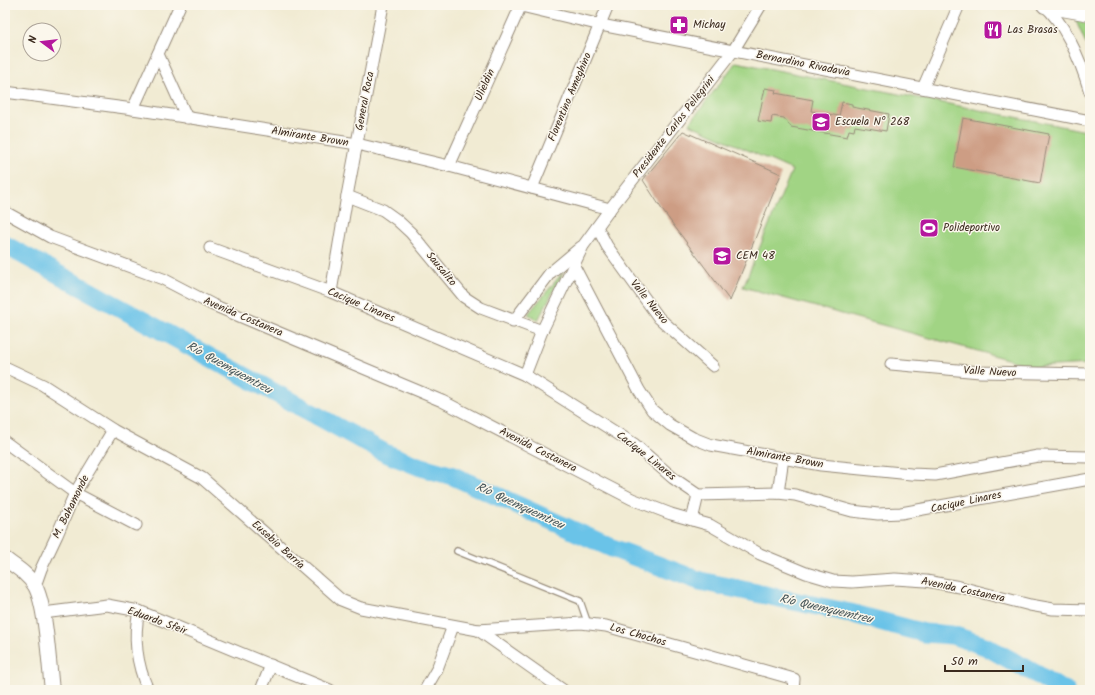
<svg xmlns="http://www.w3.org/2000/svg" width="1095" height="695" font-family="Kalam,sans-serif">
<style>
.green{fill:#a1d484;stroke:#6e7f51}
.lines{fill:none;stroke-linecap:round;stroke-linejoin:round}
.river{stroke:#6bc3e8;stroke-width:19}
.building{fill:#cd9d84}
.service-casing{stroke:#968a78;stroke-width:8}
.minor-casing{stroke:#968a78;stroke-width:13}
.tertiary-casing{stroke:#968a78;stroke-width:16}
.secondary-casing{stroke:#968a78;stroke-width:18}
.service{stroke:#fff;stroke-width:5.5}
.minor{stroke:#fff;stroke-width:11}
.tertiary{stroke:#fff;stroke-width:14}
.secondary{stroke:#fff;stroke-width:16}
.labels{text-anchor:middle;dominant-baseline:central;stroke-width:3;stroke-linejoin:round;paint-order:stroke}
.poi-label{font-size:11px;fill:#3b2a1e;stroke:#fbf7ec;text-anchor:start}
.street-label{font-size:11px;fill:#3b2a1e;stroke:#fbf7ec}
.water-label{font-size:12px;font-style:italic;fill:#49585b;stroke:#fbf7ec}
</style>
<rect width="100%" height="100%" fill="#fbf7ec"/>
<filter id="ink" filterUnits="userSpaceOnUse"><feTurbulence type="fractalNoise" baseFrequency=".025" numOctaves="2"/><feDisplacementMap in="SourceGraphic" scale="8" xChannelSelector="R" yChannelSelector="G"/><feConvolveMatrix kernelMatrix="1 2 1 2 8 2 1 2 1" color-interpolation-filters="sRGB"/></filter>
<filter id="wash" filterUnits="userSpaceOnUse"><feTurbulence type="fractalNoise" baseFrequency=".012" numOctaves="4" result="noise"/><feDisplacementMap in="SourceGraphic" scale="16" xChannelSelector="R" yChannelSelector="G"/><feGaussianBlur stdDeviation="0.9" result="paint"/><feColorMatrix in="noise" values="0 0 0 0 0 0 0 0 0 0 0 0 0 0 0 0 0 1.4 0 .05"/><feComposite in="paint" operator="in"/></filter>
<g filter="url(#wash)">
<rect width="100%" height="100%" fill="#f1ebd3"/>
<g class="green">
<path d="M 1075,17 L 1090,18 L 1090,53 L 1076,21 Z"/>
<path d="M 736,62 L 1086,131 L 1090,145 L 1090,364 L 1036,367 L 743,287 L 792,170 L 689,124 Z"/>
<path d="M 564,271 L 538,320 L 528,314 Z"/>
</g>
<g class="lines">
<path class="river" d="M 5,245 L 385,453 L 418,466 L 453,476 L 612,548 L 700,581 L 850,613 L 924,633 L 952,635 L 985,646 L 1038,675 L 1060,689 L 1065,690"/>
</g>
<g id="blocks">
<g class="building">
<path d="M 765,88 L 776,90 L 775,93 L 813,100 L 811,111 L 839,116 L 842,102 L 852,104 L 852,107 L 889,114 L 886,131 L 855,126 L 854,131 L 849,130 L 847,137 L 791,127 L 784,118 L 772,116 L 771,123 L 758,121 Z"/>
<path d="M 963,118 L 1049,134 L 1040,183 L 954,167 Z"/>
<path d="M 683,131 L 781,174 L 730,301 L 663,211 L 643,180 Z"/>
</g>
</g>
</g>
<g filter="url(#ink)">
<use href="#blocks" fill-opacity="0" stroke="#968a78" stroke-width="1"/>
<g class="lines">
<g class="service-casing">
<path id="service" d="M 457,551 L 580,601 L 588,624"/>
</g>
<g class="minor-casing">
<g id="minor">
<path d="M 517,5 L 601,25 L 1090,121"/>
<path d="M 1044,5 C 1067,26 1081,62 1090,92"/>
<path d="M 158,54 L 187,118"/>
<path d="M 923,88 L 959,5"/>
<path d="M 5,92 L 133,109 L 357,144 L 449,166 L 610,209"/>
<path d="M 133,109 L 180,5"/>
<path d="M 449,166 L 521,5"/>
<path d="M 532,188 L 608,5"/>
<path d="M 347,196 L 383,210 L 397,220 L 411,233 L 464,297 L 481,308 L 542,331"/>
<path d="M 5,212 L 50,237 L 163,279 L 213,305 L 442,401 L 632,499 L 671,514 L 710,525 L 760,554 L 806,573 L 833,581 L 852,582 L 895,579 L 926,581 L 960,587 L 1030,605 L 1053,609 L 1090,610"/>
<path d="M 597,227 L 607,246 L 659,318 L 713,366"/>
<path d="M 210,248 L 331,292 L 525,375 L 634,444 L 673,478 L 698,495 L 778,493 L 795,495 L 852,511 L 878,514 L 901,513 L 1090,479"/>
<path d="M 574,266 L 639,390 L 652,410 L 670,425 L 693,438 L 711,445 L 821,465 L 911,474 L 935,475 L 1038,456 L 1090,457"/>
<path d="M 331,292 L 347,196 L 383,5"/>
<path d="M 513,322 L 550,273 L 581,247"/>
<path d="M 891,364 L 980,372 L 1090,374"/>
<path d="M 5,367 L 43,385 L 113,430 L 202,478 L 341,600 L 361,608 L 478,630 L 563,690"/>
<path d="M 525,375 L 542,331 L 583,246 L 610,209 L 733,51 L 761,5"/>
<path d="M 5,442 L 75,493 L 136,525"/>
<path d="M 778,493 L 783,458"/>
<path d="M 692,520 L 698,495"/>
<path d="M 35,586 L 41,569 L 57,535 L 75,493 L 113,430"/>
<path d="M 139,611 C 133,638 137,665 148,690"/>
<path d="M 43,613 L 107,605 L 139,611 L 330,690"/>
<path d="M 478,630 L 581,623 L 606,626 L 794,679 L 793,690"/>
<path d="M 261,690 L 271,665"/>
<path d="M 425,690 L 437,669 L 453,626"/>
</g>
</g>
<g class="tertiary-casing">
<path id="tertiary" d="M 5,559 C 16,567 28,574 35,586 C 46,605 49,665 52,690"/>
</g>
<g class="secondary-casing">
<path id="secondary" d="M 1045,5 L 1090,13"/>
</g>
<use href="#service" class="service"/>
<use href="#minor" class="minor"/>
<use href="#tertiary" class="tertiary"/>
<use href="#secondary" class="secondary"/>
</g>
</g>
<defs>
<g id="pharmacy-square" transform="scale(1)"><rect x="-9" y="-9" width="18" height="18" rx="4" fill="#b5179e" stroke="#fbf7ec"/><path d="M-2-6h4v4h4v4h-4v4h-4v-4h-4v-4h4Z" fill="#fff"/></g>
<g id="restaurant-square" transform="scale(1)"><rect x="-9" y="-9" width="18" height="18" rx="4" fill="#b5179e" stroke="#fbf7ec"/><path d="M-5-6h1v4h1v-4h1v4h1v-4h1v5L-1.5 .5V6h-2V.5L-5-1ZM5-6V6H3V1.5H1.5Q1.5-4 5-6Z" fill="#fff"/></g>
<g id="school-square" transform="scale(1)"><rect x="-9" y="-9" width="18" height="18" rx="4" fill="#b5179e" stroke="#fbf7ec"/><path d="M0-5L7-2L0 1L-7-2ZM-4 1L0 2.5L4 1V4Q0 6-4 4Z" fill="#fff"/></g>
<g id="stadium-square" transform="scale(1)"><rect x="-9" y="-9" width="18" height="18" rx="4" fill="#b5179e" stroke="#fbf7ec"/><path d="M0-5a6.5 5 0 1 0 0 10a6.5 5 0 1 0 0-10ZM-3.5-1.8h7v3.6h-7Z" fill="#fff"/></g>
</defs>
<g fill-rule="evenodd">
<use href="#pharmacy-square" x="679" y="25"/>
<use href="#restaurant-square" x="993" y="30"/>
<use href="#school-square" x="821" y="122"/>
<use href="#stadium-square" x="929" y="228"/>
<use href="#school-square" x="722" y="256"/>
</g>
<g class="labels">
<g class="poi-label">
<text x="693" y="25">Michay</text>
<text x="1007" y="30">Las Brasas</text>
<text x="835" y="122">Escuela Nº 268</text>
<text x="943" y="228">Polideportivo</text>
<text x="736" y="256">CEM 48</text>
</g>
<g class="street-label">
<text transform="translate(803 64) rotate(11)">Bernardino Rivadavia</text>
<text transform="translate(485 85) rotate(-66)">Ulieldin</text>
<text transform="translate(570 97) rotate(-67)">Florentino Ameghino</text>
<text transform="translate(365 101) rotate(-79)">General Roca</text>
<text transform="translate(674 127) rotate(-52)">Presidente Carlos Pellegrini</text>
<text transform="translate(310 137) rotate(9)">Almirante Brown</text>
<text transform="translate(441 269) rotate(50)">Sausalito</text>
<text transform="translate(649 302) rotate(51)">Valle Nuevo</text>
<text transform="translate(361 305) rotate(23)">Cacique Linares</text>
<text transform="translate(243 317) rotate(23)">Avenida Costanera</text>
<text transform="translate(990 372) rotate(3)">Valle Nuevo</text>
<text transform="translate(538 450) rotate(27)">Avenida Costanera</text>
<text transform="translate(646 456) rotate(38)">Cacique Linares</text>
<text transform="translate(785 458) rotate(10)">Almirante Brown</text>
<text transform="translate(966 502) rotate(-12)">Cacique Linares</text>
<text transform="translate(71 507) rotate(-64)">M. Bahamonde</text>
<text transform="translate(278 545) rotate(42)">Eusebio Barría</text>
<text transform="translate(963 590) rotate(12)">Avenida Costanera</text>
<text transform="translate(157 621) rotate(20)">Eduardo Sfeir</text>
<text transform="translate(638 635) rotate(16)">Los Chochos</text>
</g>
<g class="water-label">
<text transform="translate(229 368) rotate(29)">Río Quemquemtreu</text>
<text transform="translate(520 506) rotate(25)">Río Quemquemtreu</text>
<text transform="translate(826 609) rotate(13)">Río Quemquemtreu</text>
</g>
</g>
<rect width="1095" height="695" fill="none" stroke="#fbf7ec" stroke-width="20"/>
<g transform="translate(42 42) rotate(285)"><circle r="19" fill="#fbf7ec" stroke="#aea59a"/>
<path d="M0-3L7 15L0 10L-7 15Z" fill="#b5179e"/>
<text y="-6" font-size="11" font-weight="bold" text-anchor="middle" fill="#3b2a1e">N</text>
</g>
<path d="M945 665v6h78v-6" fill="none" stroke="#3b2a1e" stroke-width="2"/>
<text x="951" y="665" font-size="12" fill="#3b2a1e" stroke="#fbf7ec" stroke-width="3" paint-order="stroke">50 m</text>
</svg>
